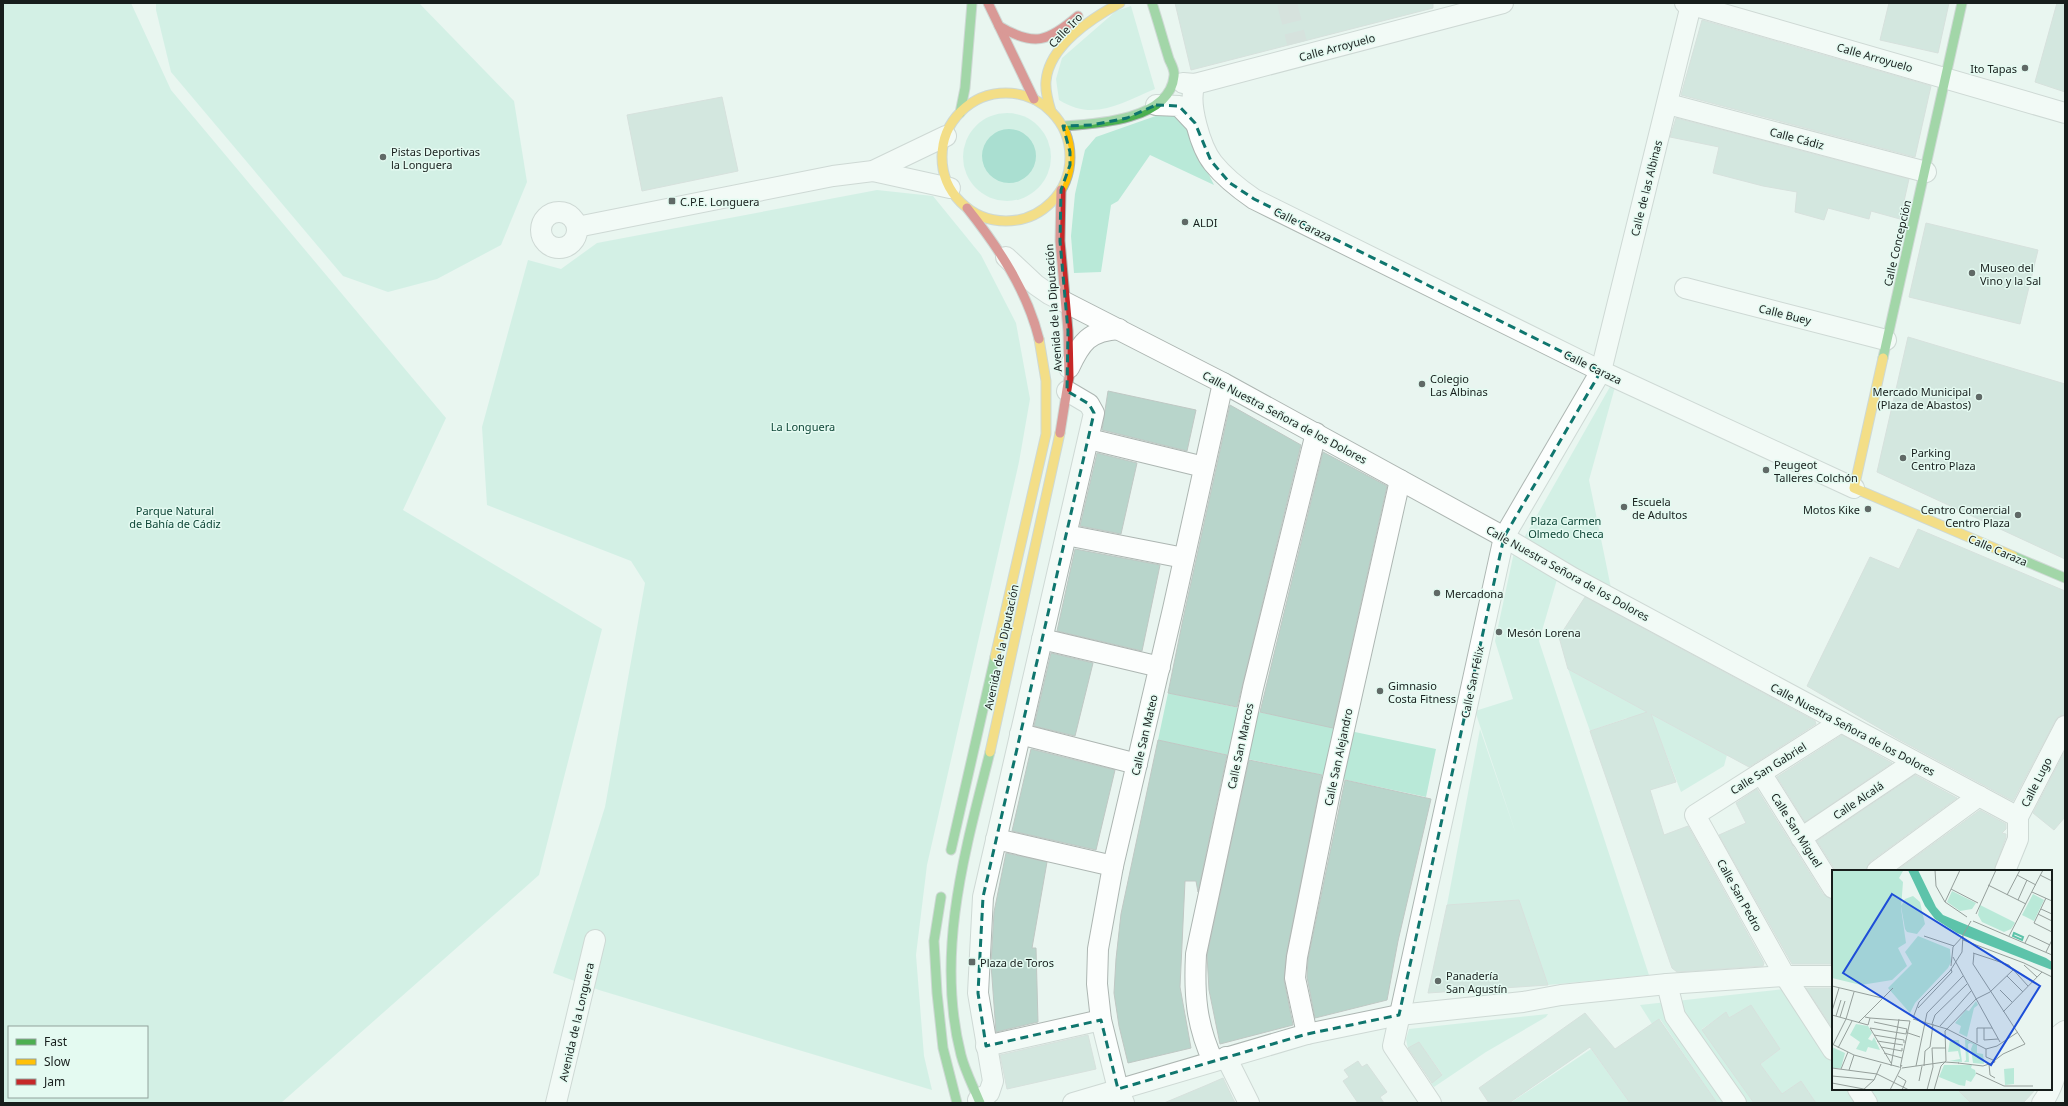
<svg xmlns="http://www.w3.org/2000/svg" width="2068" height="1106" font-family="'Noto Sans',sans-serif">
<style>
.green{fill:#b9e9d8;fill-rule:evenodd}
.water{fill:#5dc3aa}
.building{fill:#b8d5cb;stroke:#bfc8c4}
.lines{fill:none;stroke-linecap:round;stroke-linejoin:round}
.street-tunnel{stroke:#bfcac6;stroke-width:20;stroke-dasharray:20 10;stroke-linecap:butt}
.street-casing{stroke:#adb6b2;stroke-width:22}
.fast-casing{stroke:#adb6b2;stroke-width:11}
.slow-casing{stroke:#adb6b2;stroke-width:11}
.jam-casing{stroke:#adb6b2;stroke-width:11}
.street{stroke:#fcfefd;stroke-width:20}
.fast{stroke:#4caf50;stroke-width:9}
.slow{stroke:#ffc107;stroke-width:9}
.jam{stroke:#c62828;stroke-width:9}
.marked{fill:none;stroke:#0f766e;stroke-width:3;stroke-dasharray:8 5;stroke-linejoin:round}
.poi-dot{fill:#606966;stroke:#e4faf1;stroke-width:1.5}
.labels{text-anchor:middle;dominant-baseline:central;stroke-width:3;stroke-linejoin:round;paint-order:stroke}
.street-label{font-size:11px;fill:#171e1c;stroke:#e4faf1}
.poi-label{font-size:11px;fill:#171e1c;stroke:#e4faf1;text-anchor:start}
.park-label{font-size:11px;fill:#0e4637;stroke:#e4faf1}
.inset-river{fill:none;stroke:#5dc3aa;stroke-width:2}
.inset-road{fill:none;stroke:#959f9b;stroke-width:1}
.view{fill:#1d4ed8;fill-opacity:0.15;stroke:#1d4ed8;stroke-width:2}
.inset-edge{fill:none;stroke:#171e1c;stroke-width:2}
</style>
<rect width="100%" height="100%" fill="#e9f5f0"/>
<g class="green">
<path d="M 3,3 L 131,3 L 171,90 L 446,418 L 403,510 L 602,629 L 539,875 L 281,1103 L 3,1103 ZM 9,1027 L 147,1027 L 147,1097 L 9,1097 Z"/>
<path d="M 156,3 L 419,3 L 514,101 L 527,182 L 501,245 L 437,279 L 388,292 L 343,276 L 171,72 L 156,10 Z"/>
<path d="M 1131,6 L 1155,89 C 1121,103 1094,122 1059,100 L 1056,79 L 1062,58 L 1116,11 Z"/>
<path d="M 1167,112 L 1182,120 L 1214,185 L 1150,155 L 1118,201 L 1111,205 L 1101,272 L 1074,273 L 1071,236 L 1075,194 L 1085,150 L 1096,137 Z"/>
<circle cx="1007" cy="157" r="44"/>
<path d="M 877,190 L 933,196 L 981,255 L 1016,323 L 1030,399 L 1019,462 L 927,865 L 916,955 L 924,1056 L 932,1090 L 599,990 L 553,973 L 605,807 L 645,583 L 631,561 L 487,505 L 482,427 L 528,260 L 561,269 L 597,243 Z"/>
<path d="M 1611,385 L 1615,387 L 1589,480 L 1611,588 L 1524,538 Z"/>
<path d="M 1514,552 L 1558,576 L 1539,641 L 1649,975 L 1548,985 L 1519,900 L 1447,905 L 1480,729 L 1516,834 L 1475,711 L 1513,699 L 1495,641 Z"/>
<path d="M 1568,669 L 1727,755 L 1724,766 L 1681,792 L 1659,736 L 1627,718 L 1590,731 Z"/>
<path d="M 1168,693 L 1436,749 L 1426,797 L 1158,740 Z"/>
<path d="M 1802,987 L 1833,1034 L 1833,1089 L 1957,1089 L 1971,1103 L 1816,1103 L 1801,1081 L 1782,1094 L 1760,1064 L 1780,1049 L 1751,1005 L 1729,1018 L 1726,1013 L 1702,1029 L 1754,1103 L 1717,1103 L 1660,1019 L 1652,1024 L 1640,1005 Z"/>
<path d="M 1548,1014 L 1546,1017 L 1486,1052 L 1434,1087 L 1431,1083 L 1442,1074 L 1419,1042 L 1408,1049 L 1406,1039 L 1409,1029 Z"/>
<path d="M 1591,1049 L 1630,1103 L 1510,1103 Z"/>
</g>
<circle class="water" cx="1009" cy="156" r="27"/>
<g class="building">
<path d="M 1175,3 L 1433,3 L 1433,8 L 1191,70 Z"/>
<path d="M 1889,3 L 1949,3 L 1938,53 L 1880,40 Z"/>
<path d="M 2057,3 L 2065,3 L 2065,92 L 2035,82 Z"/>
<path d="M 1702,20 L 1931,86 L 1915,157 L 1681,95 Z"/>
<path d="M 722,97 L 738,171 L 642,191 L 627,115 Z"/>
<path d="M 1676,118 L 1909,179 L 1900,219 L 1871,211 L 1869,219 L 1828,208 L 1824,220 L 1795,212 L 1797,192 L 1763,186 L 1713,173 L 1719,147 L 1670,137 Z"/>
<path d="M 1926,223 L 2038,250 L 2020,324 L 1909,297 Z"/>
<path d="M 1908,337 L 2065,384 L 2065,559 L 1877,472 Z"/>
<path d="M 1108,391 L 1196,410 L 1187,451 L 1102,430 Z"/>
<path d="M 1230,405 L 1301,445 L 1237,707 L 1168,693 L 1183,619 Z"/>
<path d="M 1323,452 L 1387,486 L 1333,728 L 1260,712 Z"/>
<path d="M 1097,453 L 1137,463 L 1121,534 L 1080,526 Z"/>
<path d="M 1918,529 L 2065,591 L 2065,715 L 2059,716 L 2055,721 L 2013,801 L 1898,739 L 1807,686 L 1870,557 L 1899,569 Z"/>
<path d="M 1075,549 L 1160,565 L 1142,651 L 1057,631 Z"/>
<path d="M 1585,597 L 1815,721 L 1816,724 L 1749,767 L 1651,714 L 1676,782 L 1650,790 L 1664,835 L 1688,826 L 1764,963 L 1763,966 L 1677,972 L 1672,968 L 1590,731 L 1647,712 L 1568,669 L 1559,637 Z"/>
<path d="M 1051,653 L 1093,663 L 1075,736 L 1034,726 Z"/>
<path d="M 1842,735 L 1892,763 L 1805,822 L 1777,777 Z"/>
<path d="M 1158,740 L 1227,755 L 1198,892 L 1196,881 L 1185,881 L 1180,987 L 1191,1048 L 1128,1063 L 1119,1026 L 1114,993 L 1116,959 L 1121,914 Z"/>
<path d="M 1031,749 L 1115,770 L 1096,850 L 1012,831 Z"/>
<path d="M 2065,751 L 2065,817 L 2054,830 L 2033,813 Z"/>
<path d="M 1249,760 L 1322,775 L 1286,956 L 1284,980 L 1293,1025 L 1220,1044 L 1209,990 L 1207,955 Z"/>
<path d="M 1915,775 L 1957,798 L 1870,862 L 1866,871 L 1836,871 L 1817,841 Z"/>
<path d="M 1345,780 L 1431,799 L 1398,941 L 1387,1000 L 1315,1018 L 1307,977 L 1308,959 Z"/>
<path d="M 1757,789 L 1823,894 L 1833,899 L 1833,964 L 1792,964 L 1719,835 L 1746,823 L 1736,803 Z"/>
<path d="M 1980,810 L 2006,824 L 2006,829 L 2002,833 L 2006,834 L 2006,837 L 1994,871 L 1896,871 Z"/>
<path d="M 1006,853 L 1047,862 L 1032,948 L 1036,948 L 1038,1022 L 996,1032 L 991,964 L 994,912 Z"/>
<path d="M 1519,900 L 1548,985 L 1428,993 L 1447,905 Z"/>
<path d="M 1806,988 L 1833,988 L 1833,1029 Z"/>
<path d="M 1751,1005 L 1780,1049 L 1760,1064 L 1782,1094 L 1801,1081 L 1816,1103 L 1754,1103 L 1702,1030 L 1726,1012 L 1729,1018 Z"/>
<path d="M 1585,1013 L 1615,1049 L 1659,1019 L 1717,1103 L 1630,1103 L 1590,1047 L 1509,1103 L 1489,1103 L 1479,1088 Z"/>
<path d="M 1088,1035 L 1096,1069 L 1007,1089 L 1000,1055 Z"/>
<path d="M 1419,1042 L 1442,1075 L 1432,1083 L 1408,1048 Z"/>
<path d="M 1358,1061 L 1362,1067 L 1367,1064 L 1387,1092 L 1380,1097 L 1384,1103 L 1358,1103 L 1343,1081 L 1349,1077 L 1344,1070 Z"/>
<path d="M 1223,1078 L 1235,1103 L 1164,1103 L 1207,1085 Z"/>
<path d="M 1957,1089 L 2036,1089 L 2023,1103 L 1971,1103 Z"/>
</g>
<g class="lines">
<path class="street-tunnel" d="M 1287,3 L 1297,43"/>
<g class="street-casing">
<g id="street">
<path d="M 1685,3 L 2065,113"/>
<path d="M 1183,83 L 1195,84 L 1503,3"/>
<path d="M 1195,84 C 1187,103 1201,148 1213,163 C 1225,178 1238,188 1254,199 L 1601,371 L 1854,488"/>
<path d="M 1668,104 L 1926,172"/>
<path d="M 1156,105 L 1179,106 L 1195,123"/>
<path d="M 873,171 L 950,188"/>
<circle cx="559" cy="230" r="18"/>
<path d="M 577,227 L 833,176 L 873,171 L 946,136"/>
<path d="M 1006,257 L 1036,285 L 1049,294 L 1223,383 L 1504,537 L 1573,578 L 2018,817"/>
<path d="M 1685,288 L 1886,340"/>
<path d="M 1069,368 C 1081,342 1089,331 1119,329"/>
<path d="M 1089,439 L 1204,467"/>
<path d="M 1066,535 L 1184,558"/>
<path d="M 1042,639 L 1160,667"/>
<path d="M 1020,734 L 1137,764"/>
<path d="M 1761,773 L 1833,888"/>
<path d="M 2018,817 L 2065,726"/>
<path d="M 1801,838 L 1914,762"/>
<path d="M 996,839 L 1113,866"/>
<path d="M 1877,871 L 1979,796"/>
<path d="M 2005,871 L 2018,839 L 2018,817"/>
<path d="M 1667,984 L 1675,1016 L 1736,1103"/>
<path d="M 2065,1031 C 2053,1038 2054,1053 2065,1059"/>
<path d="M 1307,1034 L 1295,978 L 1297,957 L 1330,792 L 1400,480"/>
<path d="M 986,1046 L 1101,1020"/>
<path d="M 1833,1050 L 1785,976 L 1695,815 L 1841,722"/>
<path d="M 1226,1057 L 1249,1103"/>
<path d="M 1213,1061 C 1196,1024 1194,994 1196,954 L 1253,688 L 1316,433"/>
<path d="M 1858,1089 L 1867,1103"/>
<path d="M 978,1100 L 989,1093 L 993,1081 L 978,993 L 983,897 L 1094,413 L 1089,404 L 1067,391"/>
<path d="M 556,1103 L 595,940"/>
<path d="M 1073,1103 L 1307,1034 L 1399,1015 L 1523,1002 L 1561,995 L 1667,984 L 1785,976 L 1833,976"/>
<path d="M 1124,1103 L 1118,1089 L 1101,1020 L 1097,984 L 1098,949 L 1113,866 L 1173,609 L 1223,383"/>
<path d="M 1431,1103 L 1393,1046 L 1504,537 L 1601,371 L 1691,5"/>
<path d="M 2042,1103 C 2050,1093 2059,1069 2059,1055"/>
</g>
</g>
<g class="fast-casing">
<g id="fast">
<path d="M 960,113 L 965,88 L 972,3"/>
<path d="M 1063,126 C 1096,124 1170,120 1174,76 C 1175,70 1171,64 1169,59 C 1163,40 1158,21 1152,3"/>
<path d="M 1883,358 L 1962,3"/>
<path d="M 2013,556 L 2065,578"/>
<path d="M 951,850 L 995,657"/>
<path d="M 941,897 L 934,941 L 937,993 L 943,1048 L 957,1103"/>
<path d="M 980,1103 C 974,1088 965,1071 961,1055 C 935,953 965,851 990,752"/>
</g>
</g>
<g class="slow-casing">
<g id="slow">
<circle cx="1006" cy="157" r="64"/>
<path d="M 1051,111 C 1048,101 1045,91 1046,81 C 1049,46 1092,18 1120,3"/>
<path d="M 1883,358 L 1854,488 L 2013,556"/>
<path d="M 995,657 L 1046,434 L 1046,381 L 1039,339"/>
<path d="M 990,752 L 1060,433"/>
</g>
</g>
<g class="jam-casing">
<g id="jam">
<path d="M 988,3 L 1034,99"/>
<path d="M 999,26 C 1034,47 1048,42 1078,16"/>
<path d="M 967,208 C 998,247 1027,290 1039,339"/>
<path d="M 1060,433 L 1069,377 L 1068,331 L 1060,241 L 1061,190"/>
</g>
</g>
<use href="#street" class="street"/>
<use href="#fast" class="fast"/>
<use href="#slow" class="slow"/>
<use href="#jam" class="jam"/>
</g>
<path d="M0 0H2068V1106H0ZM 1156,105 L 1179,106 L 1195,123 L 1211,161 L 1230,183 L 1254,199 L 1601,371 L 1504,537 L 1399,1015 L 1307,1034 L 1118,1089 L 1101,1020 L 986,1046 L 978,993 L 983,897 L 1094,413 L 1089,404 L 1067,391 L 1068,331 L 1060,241 L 1061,190 L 1070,165 L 1070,152 L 1063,126 L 1092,125 L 1127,118 Z" fill="#e9f5f0" fill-opacity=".55" fill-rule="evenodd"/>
<path class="marked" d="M 1156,105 L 1179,106 L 1195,123 L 1211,161 L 1230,183 L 1254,199 L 1601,371 L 1504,537 L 1399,1015 L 1307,1034 L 1118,1089 L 1101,1020 L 986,1046 L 978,993 L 983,897 L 1094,413 L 1089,404 L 1067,391 L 1068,331 L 1060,241 L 1061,190 L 1070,165 L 1070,152 L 1063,126 L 1092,125 L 1127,118 Z"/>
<g class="poi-dot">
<circle cx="2025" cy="68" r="4"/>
<circle cx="383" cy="157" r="4"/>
<rect x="668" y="197" width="8" height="8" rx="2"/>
<circle cx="1185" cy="222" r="4"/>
<circle cx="1972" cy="273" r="4"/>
<circle cx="1422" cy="384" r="4"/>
<circle cx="1979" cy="397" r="4"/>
<circle cx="1903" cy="458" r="4"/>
<circle cx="1766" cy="470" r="4"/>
<circle cx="1624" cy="507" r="4"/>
<circle cx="1868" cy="509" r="4"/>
<circle cx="2018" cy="515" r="4"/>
<circle cx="1437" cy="593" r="4"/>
<circle cx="1499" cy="632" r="4"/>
<circle cx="1380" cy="691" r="4"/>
<rect x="968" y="958" width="8" height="8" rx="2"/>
<circle cx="1438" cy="981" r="4"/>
</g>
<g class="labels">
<g class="street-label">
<text transform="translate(1065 30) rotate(-46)">Calle Iro</text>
<text transform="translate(1337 47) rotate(-15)">Calle Arroyuelo</text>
<text transform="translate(1875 57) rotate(16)">Calle Arroyuelo</text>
<text transform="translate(1797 138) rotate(15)">Calle Cádiz</text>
<text transform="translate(1646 188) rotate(-76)">Calle de las Albinas</text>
<text transform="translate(1303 224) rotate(26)">Calle Caraza</text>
<text transform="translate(1897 243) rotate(-77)">Calle Concepción</text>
<text transform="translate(1053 308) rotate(-94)">Avenida de la Diputación</text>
<text transform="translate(1785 314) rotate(14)">Calle Buey</text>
<text transform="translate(1593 367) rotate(26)">Calle Caraza</text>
<text transform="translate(1285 417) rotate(28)">Calle Nuestra Señora de los Dolores</text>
<text transform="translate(1998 550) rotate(23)">Calle Caraza</text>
<text transform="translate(1568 573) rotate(29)">Calle Nuestra Señora de los Dolores</text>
<text transform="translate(1001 647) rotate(-78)">Avenida de la Diputación</text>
<text transform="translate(1472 682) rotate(-78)">Calle San Félix</text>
<text transform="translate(1853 729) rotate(28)">Calle Nuestra Señora de los Dolores</text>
<text transform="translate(1144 735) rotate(-77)">Calle San Mateo</text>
<text transform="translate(1240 746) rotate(-78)">Calle San Marcos</text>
<text transform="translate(1338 757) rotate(-78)">Calle San Alejandro</text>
<text transform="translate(1768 768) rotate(-32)">Calle San Gabriel</text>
<text transform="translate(2036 782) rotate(-63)">Calle Lugo</text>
<text transform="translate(1858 800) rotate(-34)">Calle Alcalá</text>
<text transform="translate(1797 830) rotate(58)">Calle San Miguel</text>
<text transform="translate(1740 895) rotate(61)">Calle San Pedro</text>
<text transform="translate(576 1022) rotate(-77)">Avenida de la Longuera</text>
</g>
<g class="poi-label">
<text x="2017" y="68" text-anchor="end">Ito Tapas</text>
<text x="391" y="151">Pistas Deportivas<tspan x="391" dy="13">la Longuera</tspan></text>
<text x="680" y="201">C.P.E. Longuera</text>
<text x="1193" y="222">ALDI</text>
<text x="1980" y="267">Museo del<tspan x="1980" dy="13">Vino y la Sal</tspan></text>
<text x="1430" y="378">Colegio<tspan x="1430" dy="13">Las Albinas</tspan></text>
<text x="1971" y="391" text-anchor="end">Mercado Municipal<tspan x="1971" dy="13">(Plaza de Abastos)</tspan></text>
<text x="1911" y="452">Parking<tspan x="1911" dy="13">Centro Plaza</tspan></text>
<text x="1774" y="464">Peugeot<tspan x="1774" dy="13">Talleres Colchón</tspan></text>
<text x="1632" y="501">Escuela<tspan x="1632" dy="13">de Adultos</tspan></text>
<text x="1860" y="509" text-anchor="end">Motos Kike</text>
<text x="2010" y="509" text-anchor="end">Centro Comercial<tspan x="2010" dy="13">Centro Plaza</tspan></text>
<text x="1445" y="593">Mercadona</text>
<text x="1507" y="632">Mesón Lorena</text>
<text x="1388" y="685">Gimnasio<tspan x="1388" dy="13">Costa Fitness</tspan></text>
<text x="980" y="962">Plaza de Toros</text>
<text x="1446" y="975">Panadería<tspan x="1446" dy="13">San Agustín</tspan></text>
</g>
<g class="park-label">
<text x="803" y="426">La Longuera</text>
<text x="175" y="510">Parque Natural<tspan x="175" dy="13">de Bahía de Cádiz</tspan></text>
<text x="1566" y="520">Plaza Carmen<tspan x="1566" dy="13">Olmedo Checa</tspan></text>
</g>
</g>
<g transform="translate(1832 870)">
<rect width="220" height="220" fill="#e9f5f0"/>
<path d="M 0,0 L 71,1 L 67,8 L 71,12 L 69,38 L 74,73 L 66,78 L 75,96 L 60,110 L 29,115 L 0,108 ZM 120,21 L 144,33 L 140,39 L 128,41 L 115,32 ZM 201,24 L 212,30 L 202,51 L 190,45 ZM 81,26 L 88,32 L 93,54 L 85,64 L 75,62 L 73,59 L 69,36 L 73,29 ZM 148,35 L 182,52 L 183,53 L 179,59 L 172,62 L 150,52 L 146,45 ZM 86,66 L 118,79 L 119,92 L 116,98 L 83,133 L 78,143 L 56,118 L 80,94 L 73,82 ZM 144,131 L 146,135 L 142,138 L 135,167 L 127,163 L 129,156 L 123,153 L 134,140 L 137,141 ZM 24,154 L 36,156 L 40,163 L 36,169 L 40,171 L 42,167 L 48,180 L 36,177 L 34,182 L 24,179 L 28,172 L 18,165 ZM 133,169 L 145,175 L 145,183 L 151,184 L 152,194 L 141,193 L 139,179 L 141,174 L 138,173 L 136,174 L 137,192 L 132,192 L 134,190 ZM 118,170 L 127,170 L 130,192 L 117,191 L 128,189 L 126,181 L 116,182 ZM 0,177 L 13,183 L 9,198 L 0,198 ZM 112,195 L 140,195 L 139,198 L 143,200 L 144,204 L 139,212 L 134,210 L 133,216 L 127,215 L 107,207 ZM 182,198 L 182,214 L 173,215 L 172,199 Z" fill="#b9e9d8"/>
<path d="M 76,0 L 86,0 L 104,37 L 111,45 L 214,88 L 220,92 L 220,100 L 125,63 L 103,49 L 93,36 Z" fill="#5dc3aa"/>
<path class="inset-river" d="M 182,63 L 191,67 L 190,70 L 181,66 Z"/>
<path class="inset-road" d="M 103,0 L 104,16 L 113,32 L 135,47M 185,5 L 204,15M 208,5 L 220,11M 156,15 L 194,34M 119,19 L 146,33M 200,22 L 220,31M 175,25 L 188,0M 214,28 L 202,53 L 220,62M 186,30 L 195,10M 113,32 L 128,0M 209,39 L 220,44M 144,44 L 164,0M 206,44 L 220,51M 141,51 L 220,85M 92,66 L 122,76M 177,66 L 211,0M 131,70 L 192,93 L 220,107M 193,73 L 197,65 L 218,75M 214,82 L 220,70M 141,83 L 177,95 L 196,116M 142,83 L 141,94 L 193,174 L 171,184 L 158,194M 121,87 L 168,172M 192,95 L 205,107M 119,96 L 121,77 L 131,66M 175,106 L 191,122M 0,116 L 50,128M 168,120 L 180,132M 86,138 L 120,102 L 119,99M 0,141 L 7,118M 171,142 L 210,102M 0,145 L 36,155 L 38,148 L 33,147M 4,146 L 9,130M 8,147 L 13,131M 38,148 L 78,151M 81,148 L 87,132 L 118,101 L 130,82 L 131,65 L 139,51M 81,149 L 115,159 L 154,179M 26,153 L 61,118M 100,154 L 103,145 L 135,114M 108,156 L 139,121M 38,158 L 74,164 L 75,159 L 42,152M 38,158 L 59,193M 152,158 L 152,170 L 166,169M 76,163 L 88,167M 42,165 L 72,170 L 72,173M 45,171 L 71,175M 145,173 L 145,158 L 160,158M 0,174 L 22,185 L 67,197M 1,175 L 14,149 L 22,122M 49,177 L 70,181 L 70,178M 6,178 L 20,151M 154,179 L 165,176 L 186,162M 154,179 L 154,187 L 161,190M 52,183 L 70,188M 126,193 L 151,196 L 163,192 L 162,190M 157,194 L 158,205 L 163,208M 70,195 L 68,198 L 78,151M 59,196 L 67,149M 84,196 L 95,143 L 131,106M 92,196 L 93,181 L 98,177 L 101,154M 0,198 L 45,204 L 77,220M 70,198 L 113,192 L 127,193M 9,199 L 16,182M 17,200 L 22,185M 144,203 L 172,216 L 201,216M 0,206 L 42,210M 66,206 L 74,211 L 70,220M 87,211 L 90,196M 0,213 L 37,220M 31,220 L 42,210 L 49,194M 58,220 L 69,198M 95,220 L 101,197 L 100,178 L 114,178M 102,220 L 109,196 L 114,191 L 113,161 L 144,129 L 158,122 L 181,100"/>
<path class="view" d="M 60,24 L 208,116 L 159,195 L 11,103 Z"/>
<rect width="220" height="220" class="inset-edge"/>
</g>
<rect width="2068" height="1106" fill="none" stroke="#171e1c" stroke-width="8"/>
<rect x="8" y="1026" width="140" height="72" fill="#e4faf1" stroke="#92a29c"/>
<rect x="16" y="1039" width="20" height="6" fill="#4caf50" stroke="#92a29c"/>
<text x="44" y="1046" font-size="12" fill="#171e1c">Fast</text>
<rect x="16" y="1059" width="20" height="6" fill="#ffc107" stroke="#92a29c"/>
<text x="44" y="1066" font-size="12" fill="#171e1c">Slow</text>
<rect x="16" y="1079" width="20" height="6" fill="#c62828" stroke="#92a29c"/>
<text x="44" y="1086" font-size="12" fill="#171e1c">Jam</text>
</svg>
